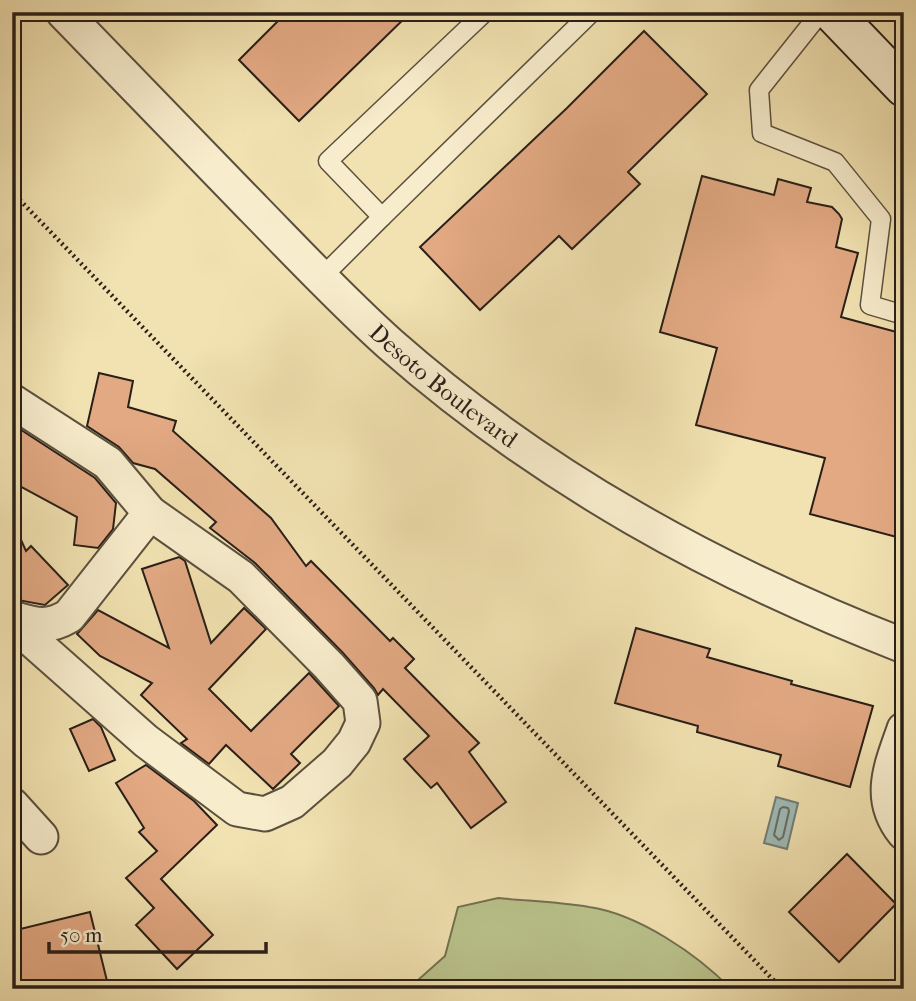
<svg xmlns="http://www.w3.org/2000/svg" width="916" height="1001" font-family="'IM FELL French Canon',serif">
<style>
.green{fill:#bac38c;stroke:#727152;stroke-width:2}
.water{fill:#9fbbb6;stroke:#707d77;stroke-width:2}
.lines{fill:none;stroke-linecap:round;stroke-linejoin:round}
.shore{stroke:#646d67;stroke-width:2}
.building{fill:#e2a983;stroke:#291f18;stroke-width:2}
.lane-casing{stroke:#5b503e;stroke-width:21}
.street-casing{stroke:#5b503e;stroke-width:37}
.secondary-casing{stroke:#291f18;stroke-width:42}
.path{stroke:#291f18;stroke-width:4.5;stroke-dasharray:2 3.5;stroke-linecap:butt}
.lane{stroke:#f7eccc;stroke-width:18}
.street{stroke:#f7eccc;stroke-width:33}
.secondary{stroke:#f7eccc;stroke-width:38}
.labels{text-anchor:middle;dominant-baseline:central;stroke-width:5;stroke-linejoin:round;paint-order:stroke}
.street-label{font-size:24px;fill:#291f18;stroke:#f7eccc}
</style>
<rect width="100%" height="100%" fill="#f2e2b1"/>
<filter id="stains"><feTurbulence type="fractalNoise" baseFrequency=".00286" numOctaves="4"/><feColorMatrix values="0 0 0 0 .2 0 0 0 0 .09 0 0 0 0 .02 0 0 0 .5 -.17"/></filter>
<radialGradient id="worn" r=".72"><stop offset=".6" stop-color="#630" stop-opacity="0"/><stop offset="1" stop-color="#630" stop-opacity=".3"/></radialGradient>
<path class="green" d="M 498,898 C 528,901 559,902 589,907 C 638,914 697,954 731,989 L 408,989 L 445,956 L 458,907 Z"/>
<path class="water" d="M 776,797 L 798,803 L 787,849 L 764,843 Z"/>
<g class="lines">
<path class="shore" d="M 783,807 L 788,808 L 789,811 L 783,837 L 779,840 L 774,835 L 780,809 Z"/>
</g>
<g class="building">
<path d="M 287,12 L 411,12 L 299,121 L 239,60 Z"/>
<path d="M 644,31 L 707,94 L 628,172 L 640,184 L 572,249 L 559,236 L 480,310 L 420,247 L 567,108 Z"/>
<path d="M 702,176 L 774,195 L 778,179 L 811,188 L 807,202 L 832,207 L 839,214 L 842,219 L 836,247 L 858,253 L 841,317 L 904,334 L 904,539 L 810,514 L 825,458 L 696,425 L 717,348 L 660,332 Z"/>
<path d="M 99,373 L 133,381 L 128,407 L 176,421 L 173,431 L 271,518 L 306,566 L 311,561 L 390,641 L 393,638 L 414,659 L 405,668 L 479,743 L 469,752 L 506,802 L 471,828 L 437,783 L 431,788 L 404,759 L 429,736 L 383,689 L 378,695 L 374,688 L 343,653 L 255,563 L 210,528 L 216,522 L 155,469 L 133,463 L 119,447 L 87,426 Z"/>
<path d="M 12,424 L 95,478 L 116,503 L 113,529 L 98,548 L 74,545 L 77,517 L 12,482 Z"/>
<path d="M 12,520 L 26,551 L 31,546 L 68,585 L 45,605 L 12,599 Z"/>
<path d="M 179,557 L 185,561 L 211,643 L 244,608 L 266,629 L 209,689 L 251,731 L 309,673 L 339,706 L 291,754 L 300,763 L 273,789 L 226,745 L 209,764 L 181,743 L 187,739 L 141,695 L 152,683 L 100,656 L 77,634 L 98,610 L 169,648 L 142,569 Z"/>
<path d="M 636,628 L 710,649 L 707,657 L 792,681 L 791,684 L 873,706 L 850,787 L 778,766 L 781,755 L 697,732 L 698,726 L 615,703 Z"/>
<path d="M 93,719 L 101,727 L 115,760 L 89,771 L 70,729 Z"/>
<path d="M 146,765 L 194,801 L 217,825 L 161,879 L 213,935 L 177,969 L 136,925 L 154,908 L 126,878 L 157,851 L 139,832 L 144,828 L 116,783 Z"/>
<path d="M 847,854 L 896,904 L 839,962 L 789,912 Z"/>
<path d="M 90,912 L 109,989 L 12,989 L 12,931 Z"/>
</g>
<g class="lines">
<g class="lane-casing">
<g id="lane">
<path d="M 821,12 L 759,90 L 762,133 L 835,162 L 881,219 L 870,305 L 904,315"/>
<path d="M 382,217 L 592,12"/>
<path d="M 321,278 L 382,217 L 328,161 L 485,12"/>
</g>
</g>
<g class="street-casing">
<g id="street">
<path id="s1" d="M 63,12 C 127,78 190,143 253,208 C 298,254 342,301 390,344 C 542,478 716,573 904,646"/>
<path d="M 12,401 L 108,463 L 150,513 L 241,577 L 329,666 L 360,701 L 363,723 L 354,742 L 337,763 L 292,802 L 265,814 L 237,809 L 146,741 L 33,641 L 12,618"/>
<path d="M 12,618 C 36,625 47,629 69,616 L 150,513"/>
<path d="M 904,729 C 891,767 876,798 904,833"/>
<path d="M 12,805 L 41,837"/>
</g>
</g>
<g class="secondary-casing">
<path id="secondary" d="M 832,12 L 904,87"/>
</g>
<path class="path" d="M 12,192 L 782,989"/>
<use href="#lane" class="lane"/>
<use href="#street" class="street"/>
<use href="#secondary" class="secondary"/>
</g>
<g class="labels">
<g class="street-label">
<text stroke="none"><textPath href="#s1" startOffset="534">Desoto Boulevard</textPath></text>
</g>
</g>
<rect width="916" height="1001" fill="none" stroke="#f2e2b1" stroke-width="42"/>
<rect x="14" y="14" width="888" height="973" fill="none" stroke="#291f18" stroke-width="3.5"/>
<rect x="21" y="21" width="874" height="959" fill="none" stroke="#291f18" stroke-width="2"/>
<path d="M49 942v10h217v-10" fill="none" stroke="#291f18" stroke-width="3.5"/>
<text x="60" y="942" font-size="21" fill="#291f18" stroke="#f7eccc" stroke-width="5" paint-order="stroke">50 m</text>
<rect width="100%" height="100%" filter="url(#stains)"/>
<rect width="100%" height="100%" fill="url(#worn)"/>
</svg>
